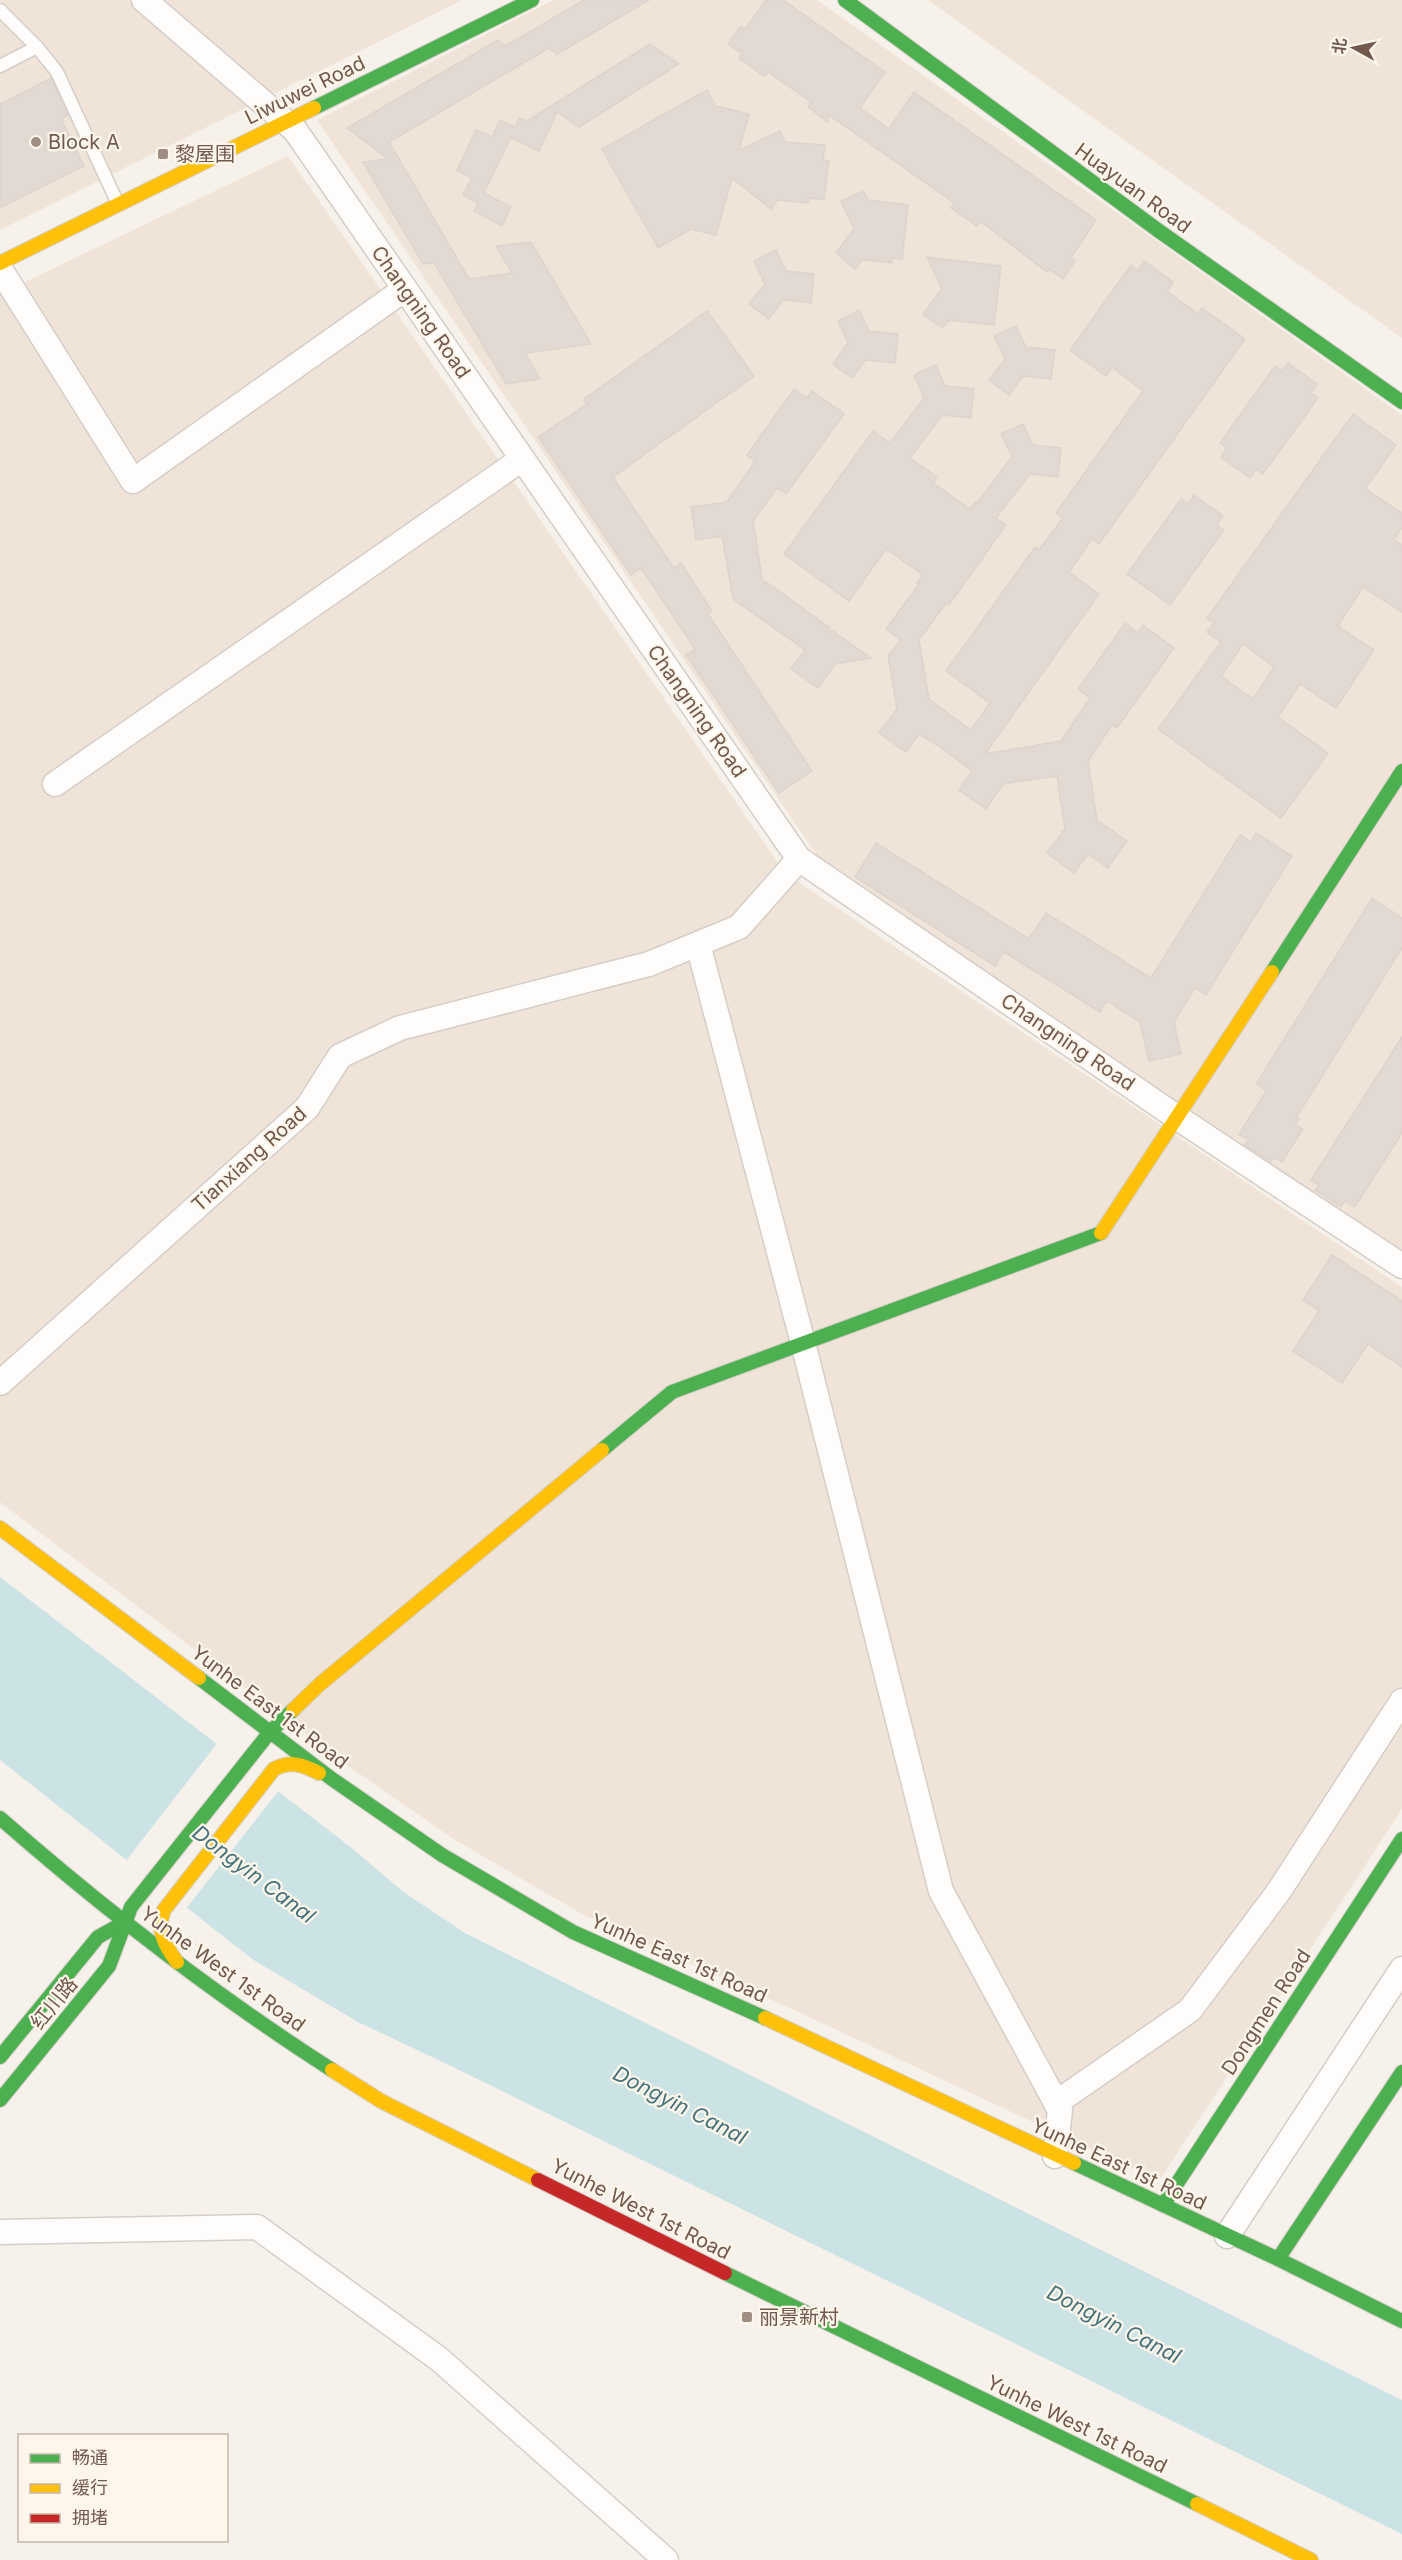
<svg xmlns="http://www.w3.org/2000/svg" width="1402" height="2560" font-family="Inter,'Noto Sans SC',sans-serif">
<style>
.residential{fill:#efe4d7}
.water{fill:#cce3e5}
.pier{fill:#f6f1ea}
.building{fill:#e2d9d2;stroke:#ded4cd;stroke-width:1.5;fill-rule:evenodd}
.lines{fill:none;stroke-linecap:round;stroke-linejoin:round}
.lane-casing{stroke:#d5cec8;stroke-width:15}
.street-casing{stroke:#d5cec8;stroke-width:27}
.fast-casing{stroke:#d4cdc6;stroke-width:16}
.slow-casing{stroke:#d4cdc6;stroke-width:16}
.jam-casing{stroke:#d4cdc6;stroke-width:16}
.lane{stroke:#fefdfc;stroke-width:12}
.street{stroke:#fefdfc;stroke-width:24}
.fast{stroke:#4caf50;stroke-width:14}
.slow{stroke:#ffc107;stroke-width:14}
.jam{stroke:#c62828;stroke-width:14}
.poi-dot{fill:#a08e83;stroke:#fef6ea;stroke-width:2}
.labels{text-anchor:middle;dominant-baseline:central;stroke-width:4.5;stroke-linejoin:round;paint-order:stroke}
.street-label{font-size:20px;fill:#71594c;stroke:#fef6ea}
.poi-label{font-size:20px;fill:#71594c;stroke:#fef6ea;text-anchor:start}
.water-label{font-size:21px;font-style:italic;fill:#44737d;stroke:#fef6ea}
</style>
<rect width="100%" height="100%" fill="#f6f1ea"/>
<g class="residential">
<path d="M 0,0 L 462,0 L 0,230 Z"/>
<path d="M 554,0 L 817,0 L 1402,415 L 1402,1256 L 822,863 L 317,120 Z"/>
<path d="M 928,0 L 1402,0 L 1402,338 Z"/>
<path d="M 288,156 L 785,873 L 1402,1287 L 1402,1809 L 1159,2181 L 805,2015 L 582,1914 L 452,1838 L 344,1763 L 0,1502 L 0,294 Z"/>
</g>
<path class="water" d="M 0,1577 L 353,1849 L 402,1891 L 465,1933 L 1402,2400 L 1402,2534 L 453,2067 L 358,2022 L 252,1959 L 0,1760 Z"/>
<path class="pier" d="M 219,1741 L 280,1789 L 185,1910 L 125,1862 Z"/>
<g class="building">
<path d="M 584,0 L 649,0 L 557,54 L 549,48 L 389,142 L 469,279 L 512,273 L 496,246 L 531,242 L 591,344 L 525,353 L 540,379 L 506,384 L 434,263 L 423,264 L 363,162 L 388,159 L 347,128 L 498,40 L 505,46 Z"/>
<path d="M 766,0 L 783,0 L 885,72 L 860,108 L 889,129 L 914,92 L 1096,220 L 1071,258 L 1075,261 L 1063,279 L 1049,269 L 1047,272 L 980,221 L 977,226 L 951,208 L 954,203 L 829,115 L 828,122 L 808,107 L 811,102 L 768,72 L 764,76 L 739,58 L 742,53 L 728,44 L 741,26 L 745,29 Z"/>
<path d="M 650,44 L 679,64 L 579,127 L 557,112 L 539,151 L 511,137 L 484,193 L 511,207 L 502,226 L 474,211 L 478,203 L 463,195 L 472,178 L 457,170 L 476,130 L 492,137 L 500,120 L 515,127 L 519,118 L 527,121 Z"/>
<path d="M 51,78 L 68,115 L 61,119 L 84,166 L 0,208 L 0,104 Z"/>
<path d="M 707,90 L 716,106 L 749,114 L 739,150 L 780,131 L 785,142 L 825,145 L 823,160 L 829,161 L 824,200 L 809,198 L 808,203 L 778,200 L 771,209 L 732,178 L 716,235 L 691,229 L 658,248 L 602,149 Z"/>
<path d="M 864,191 L 868,200 L 908,205 L 902,259 L 892,258 L 892,263 L 862,260 L 855,269 L 836,253 L 854,229 L 841,201 Z"/>
<path d="M 776,250 L 786,271 L 814,274 L 811,303 L 783,300 L 769,319 L 749,304 L 765,284 L 754,261 Z"/>
<path d="M 927,257 L 1001,266 L 994,325 L 949,320 L 942,328 L 923,314 L 942,289 Z"/>
<path d="M 1144,261 L 1173,282 L 1167,291 L 1198,314 L 1202,308 L 1245,339 L 1099,544 L 1092,539 L 1069,572 L 1099,594 L 985,754 L 1061,741 L 1090,698 L 1078,689 L 1125,623 L 1138,633 L 1143,625 L 1174,648 L 1117,728 L 1112,725 L 1088,761 L 1097,820 L 1127,841 L 1108,868 L 1088,854 L 1074,873 L 1047,853 L 1065,829 L 1057,776 L 1003,784 L 986,809 L 959,790 L 972,771 L 940,747 L 919,734 L 906,752 L 879,733 L 897,709 L 888,656 L 901,640 L 886,629 L 919,584 L 917,583 L 923,575 L 886,549 L 849,601 L 784,554 L 873,431 L 890,443 L 924,398 L 914,375 L 936,365 L 945,386 L 974,389 L 971,418 L 942,415 L 910,458 L 937,477 L 933,483 L 970,509 L 975,502 L 977,503 L 1012,457 L 1001,434 L 1023,424 L 1033,445 L 1061,448 L 1058,477 L 1030,474 L 996,518 L 1006,525 L 949,605 L 946,603 L 919,640 L 929,699 L 971,730 L 990,703 L 946,671 L 1035,547 L 1039,550 L 1063,518 L 1056,513 L 1143,391 L 1112,367 L 1106,376 L 1070,350 L 1131,265 L 1138,270 Z"/>
<path d="M 859,310 L 869,331 L 898,334 L 895,363 L 866,360 L 852,378 L 833,364 L 848,343 L 838,321 Z"/>
<path d="M 707,311 L 754,376 L 613,477 L 674,568 L 681,563 L 712,611 L 708,614 L 812,771 L 779,793 L 686,655 L 695,649 L 641,568 L 631,575 L 538,437 L 587,404 L 584,399 Z"/>
<path d="M 1016,326 L 1026,347 L 1055,350 L 1051,379 L 1023,376 L 1009,395 L 989,380 L 1005,359 L 994,336 Z"/>
<path d="M 1288,363 L 1317,384 L 1311,393 L 1318,398 L 1263,474 L 1257,469 L 1250,478 L 1221,457 L 1227,448 L 1220,443 L 1275,366 L 1282,371 Z"/>
<path d="M 794,389 L 807,398 L 812,391 L 844,414 L 786,494 L 777,488 L 753,521 L 763,584 L 765,581 L 830,628 L 827,632 L 833,631 L 871,658 L 835,664 L 818,688 L 791,669 L 805,650 L 733,599 L 722,536 L 696,540 L 691,507 L 727,502 L 755,461 L 747,455 Z"/>
<path d="M 1353,414 L 1396,445 L 1365,489 L 1402,513 L 1402,527 L 1394,540 L 1402,545 L 1402,612 L 1363,587 L 1338,626 L 1374,650 L 1336,708 L 1300,684 L 1278,717 L 1328,753 L 1281,818 L 1158,729 L 1221,642 L 1207,632 L 1214,623 L 1207,618 ZM 1243,644 L 1274,667 L 1253,699 L 1221,676 Z"/>
<path d="M 1194,495 L 1223,516 L 1217,525 L 1224,530 L 1170,605 L 1127,574 L 1181,499 L 1188,504 Z"/>
<path d="M 1256,833 L 1292,856 L 1206,995 L 1195,988 L 1174,1022 L 1181,1054 L 1149,1061 L 1140,1022 L 1107,1001 L 1100,1012 L 1004,952 L 995,966 L 855,877 L 876,843 L 1029,939 L 1046,913 L 1151,978 L 1240,835 L 1251,842 Z"/>
<path d="M 1372,898 L 1402,918 L 1402,948 L 1296,1118 L 1299,1119 L 1295,1125 L 1303,1129 L 1282,1162 L 1274,1157 L 1271,1162 L 1245,1145 L 1249,1140 L 1239,1134 L 1267,1090 L 1256,1084 Z"/>
<path d="M 1402,1037 L 1402,1133 L 1355,1207 L 1345,1201 L 1341,1207 L 1315,1190 L 1319,1185 L 1311,1180 Z"/>
<path d="M 1332,1255 L 1402,1301 L 1402,1367 L 1368,1344 L 1342,1383 L 1293,1351 L 1319,1311 L 1303,1300 Z"/>
</g>
<g class="lines">
<g class="lane-casing">
<g id="lane">
<path d="M 0,10 L 37,47 L 57,72 L 118,204"/>
<path d="M 0,66 L 37,47"/>
</g>
</g>
<g class="street-casing">
<g id="street">
<path d="M 144,0 L 295,130 L 799,859 L 1178,1118 L 1402,1266"/>
<path d="M 0,269 L 133,481 L 405,289"/>
<path d="M 55,784 L 522,459"/>
<path d="M 698,944 L 803,1343 L 941,1891 L 1060,2110 L 1055,2156"/>
<path d="M 0,1383 L 307,1108 L 340,1056 L 400,1028 L 649,964 L 739,927 L 799,859"/>
<path d="M 1056,2103 L 1190,2010 L 1279,1891 L 1402,1701"/>
<path d="M 0,2232 L 257,2227 L 439,2359 L 666,2560"/>
<path d="M 1227,2236 L 1402,1969"/>
</g>
</g>
<g class="fast-casing">
<g id="fast">
<path d="M 845,0 L 1159,231 L 1402,402"/>
<path d="M 314,108 L 532,0"/>
<path d="M 1272,972 L 1402,771"/>
<path d="M 602,1450 L 672,1392 L 1101,1233"/>
<path d="M 199,1678 L 332,1779 L 442,1855 L 573,1932 L 765,2018"/>
<path d="M 0,1818 C 105,1910 215,1995 332,2070"/>
<path d="M 0,2057 L 98,1937 L 125,1922"/>
<path d="M 0,2100 L 109,1966 L 131,1907 L 270,1732 L 293,1710"/>
<path d="M 1074,2163 L 1278,2259 L 1402,2321"/>
<path d="M 1163,2205 L 1402,1839"/>
<path d="M 1278,2259 L 1402,2072"/>
<path d="M 725,2273 L 1197,2504"/>
</g>
</g>
<g class="slow-casing">
<g id="slow">
<path d="M 0,263 L 314,108"/>
<path d="M 1101,1233 L 1272,972"/>
<path d="M 0,1528 L 199,1678"/>
<path d="M 293,1710 L 320,1684 L 602,1450"/>
<path d="M 177,1962 C 165,1946 156,1930 164,1910 L 274,1769 C 291,1760 303,1765 319,1773"/>
<path d="M 765,2018 L 1074,2163"/>
<path d="M 332,2070 L 381,2101 L 538,2180"/>
<path d="M 1197,2504 L 1311,2560"/>
</g>
</g>
<g class="jam-casing">
<path id="jam" d="M 538,2180 L 725,2273"/>
</g>
<use href="#lane" class="lane"/>
<use href="#street" class="street"/>
<use href="#fast" class="fast"/>
<use href="#slow" class="slow"/>
<use href="#jam" class="jam"/>
</g>
<g class="poi-dot">
<circle cx="36" cy="142" r="6"/>
<rect x="157" y="148" width="12" height="12" rx="3"/>
<rect x="741" y="2311" width="12" height="12" rx="3"/>
</g>
<g class="labels">
<g class="street-label">
<text transform="translate(305 90) rotate(-26)">Liwuwei Road</text>
<text transform="translate(1133 188) rotate(36)">Huayuan Road</text>
<text transform="translate(421 312) rotate(55)">Changning Road</text>
<text transform="translate(697 711) rotate(55)">Changning Road</text>
<text transform="translate(1068 1042) rotate(34)">Changning Road</text>
<text transform="translate(249 1159) rotate(-42)">Tianxiang Road</text>
<text transform="translate(270 1707) rotate(37)">Yunhe East 1st Road</text>
<text transform="translate(679 1958) rotate(24)">Yunhe East 1st Road</text>
<text transform="translate(223 1969) rotate(36)">Yunhe West 1st Road</text>
<text transform="translate(54 2003) rotate(-51)">红川路</text>
<text transform="translate(1266 2012) rotate(-57)">Dongmen Road</text>
<text transform="translate(1119 2164) rotate(25)">Yunhe East 1st Road</text>
<text transform="translate(641 2209) rotate(27)">Yunhe West 1st Road</text>
<text transform="translate(1077 2424) rotate(26)">Yunhe West 1st Road</text>
</g>
<g class="poi-label">
<text x="48" y="142">Block A</text>
<text x="175" y="154">黎屋围</text>
<text x="759" y="2317">丽景新村</text>
</g>
<g class="water-label">
<text transform="translate(254 1874) rotate(37)">Dongyin Canal</text>
<text transform="translate(680 2105) rotate(27)">Dongyin Canal</text>
<text transform="translate(1114 2324) rotate(27)">Dongyin Canal</text>
</g>
</g>
<rect x="18" y="2434" width="210" height="108" fill="#fef6ea" stroke="#c6b7ab" stroke-width="1.5"/>
<rect x="30" y="2454" width="30" height="9" fill="#4caf50" stroke="#c6b7ab" stroke-width="1.5"/>
<text x="72" y="2464" font-size="18" fill="#71594c">畅通</text>
<rect x="30" y="2484" width="30" height="9" fill="#ffc107" stroke="#c6b7ab" stroke-width="1.5"/>
<text x="72" y="2494" font-size="18" fill="#71594c">缓行</text>
<rect x="30" y="2514" width="30" height="9" fill="#c62828" stroke="#c6b7ab" stroke-width="1.5"/>
<text x="72" y="2524" font-size="18" fill="#71594c">拥堵</text>
<g transform="translate(1354 48) rotate(278)" stroke="#fef6ea" stroke-width="4.5" paint-order="stroke">
<path d="M0-4.5L10 22L0 15L-10 22Z" fill="#71594c"/>
<text y="-9" font-size="16" font-weight="bold" text-anchor="middle" fill="#71594c">北</text>
</g>
</svg>
